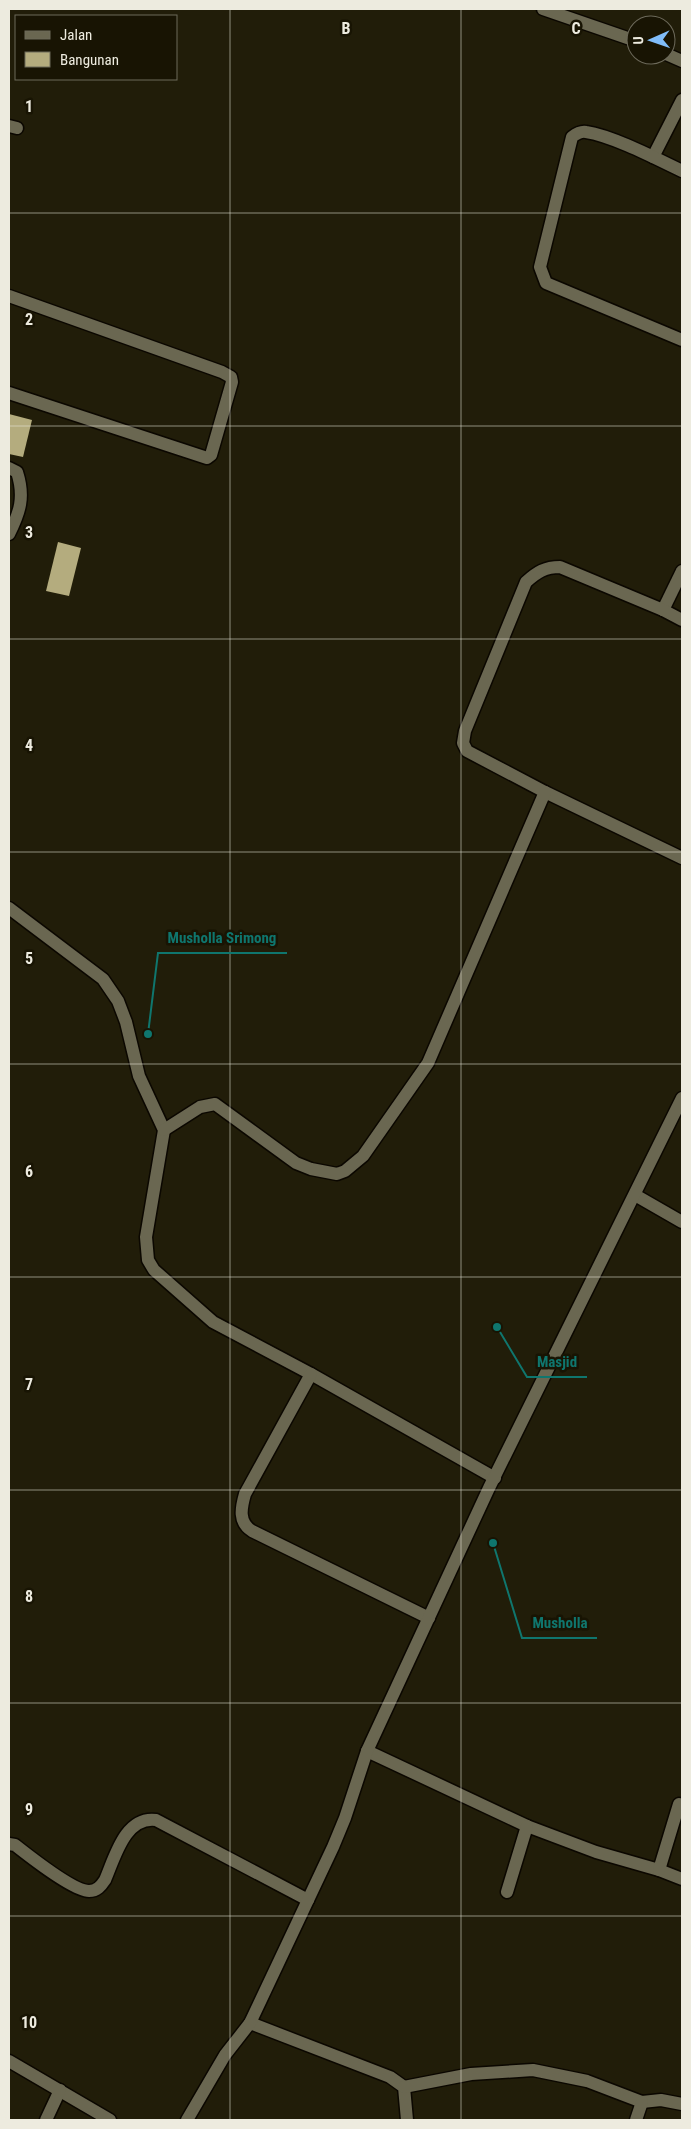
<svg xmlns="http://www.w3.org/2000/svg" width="691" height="2129" font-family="'Roboto Condensed',sans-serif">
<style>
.building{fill:#b4ac7e}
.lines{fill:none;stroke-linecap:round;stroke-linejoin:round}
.minor-casing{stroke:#0b0700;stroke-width:15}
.minor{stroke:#6a6751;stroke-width:12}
.grid{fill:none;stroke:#edebdf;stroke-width:1;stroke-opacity:0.55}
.grid-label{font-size:16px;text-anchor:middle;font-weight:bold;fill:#edebdf;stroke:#181403;stroke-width:5;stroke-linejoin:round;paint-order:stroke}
.leader{fill:none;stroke:#0f766e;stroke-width:2}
.callout-dot{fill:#0f766e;stroke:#181403;stroke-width:2}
.callout-label{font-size:15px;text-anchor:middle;font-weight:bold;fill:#0f766e;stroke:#181403;stroke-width:5;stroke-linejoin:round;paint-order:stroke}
</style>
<rect width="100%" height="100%" fill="#211d09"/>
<g class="building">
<path d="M 9,414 L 32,420 L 23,457 L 9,454 Z"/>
<path d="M 58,542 L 81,548 L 69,596 L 46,591 Z"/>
</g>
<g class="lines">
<g class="minor-casing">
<g id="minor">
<path d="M 543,9 L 636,41"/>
<path d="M 666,54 L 682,61"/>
<path d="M 9,126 L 17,128"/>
<path d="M 653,157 L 682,100"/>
<path d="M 682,171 C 657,159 613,136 586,132 C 581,131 576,134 572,137 L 540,267 L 546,283 L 682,340"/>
<path d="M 9,296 L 222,372 L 231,377 L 232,382 L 211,455 L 207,458 L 9,393"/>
<path d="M 9,468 L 17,472 C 25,497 20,512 9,534"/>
<path d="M 663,610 L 682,571"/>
<path d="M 545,792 L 682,858"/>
<path d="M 9,908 L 103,979 L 118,1001 L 126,1022 L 139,1076 L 164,1130 L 146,1237 L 148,1260 L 154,1270 L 213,1322 L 311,1374 L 495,1478"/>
<path d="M 164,1130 L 200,1107 L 215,1104 L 296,1163 L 311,1169 L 337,1174 L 345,1171 L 363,1156 L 428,1063 L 545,792 L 467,751 L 463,743 L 465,731 L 526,582 C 537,572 545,567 560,567 L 663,610 L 682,620"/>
<path d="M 635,1195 L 682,1222"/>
<path d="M 311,1374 L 245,1494 C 241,1508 238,1522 252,1531 L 429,1618"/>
<path d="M 367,1751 L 527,1826 L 596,1852 L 659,1870 L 682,1879"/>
<path d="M 9,1844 L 15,1845 C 29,1856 73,1891 89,1891 C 97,1891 101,1886 105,1880 C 115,1857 125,1816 156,1820 L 308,1900"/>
<path d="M 659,1870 L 679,1804"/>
<path d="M 507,1892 L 527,1826"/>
<path d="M 250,2023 L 390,2077 L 404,2087 L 407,2120"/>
<path d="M 9,2061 L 110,2120"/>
<path d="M 404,2087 L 471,2074 L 533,2070 L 587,2081 L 642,2102 L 661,2100 L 682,2104"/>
<path d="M 46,2120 L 60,2090"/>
<path d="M 187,2120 L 225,2055 L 250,2023 L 333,1847 L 345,1818 L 367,1751 L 489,1488 L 682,1098"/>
<path d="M 636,2120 L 642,2102"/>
</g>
</g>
<use href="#minor" class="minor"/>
</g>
<path class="grid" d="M 230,9 L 230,2120M 461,9 L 461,2120M 9,213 L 682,213M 9,426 L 682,426M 9,639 L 682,639M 9,852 L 682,852M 9,1064 L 682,1064M 9,1277 L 682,1277M 9,1490 L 682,1490M 9,1703 L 682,1703M 9,1916 L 682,1916"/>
<g class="grid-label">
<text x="346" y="34">B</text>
<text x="576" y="34">C</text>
<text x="29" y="112">1</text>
<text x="29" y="325">2</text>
<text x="29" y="538">3</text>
<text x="29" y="751">4</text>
<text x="29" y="964">5</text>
<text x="29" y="1177">6</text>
<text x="29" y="1390">7</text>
<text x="29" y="1602">8</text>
<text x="29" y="1815">9</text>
<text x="29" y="2028">10</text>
</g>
<path class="leader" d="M148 1034L158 953H287M497 1327L527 1377H587M493 1543L522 1638H597"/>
<g class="callout-dot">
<circle cx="148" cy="1034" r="5"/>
<circle cx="497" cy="1327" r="5"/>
<circle cx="493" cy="1543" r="5"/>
</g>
<g class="callout-label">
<text x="222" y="943">Musholla Srimong</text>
<text x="557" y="1367">Masjid</text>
<text x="560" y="1628">Musholla</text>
</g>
<rect width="691" height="2129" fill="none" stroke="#edebdf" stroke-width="20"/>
<rect x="15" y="15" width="162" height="65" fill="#181403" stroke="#6d6a5b"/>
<rect x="25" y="31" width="25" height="8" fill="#6a6751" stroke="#6d6a5b"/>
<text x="60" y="40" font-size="15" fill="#edebdf">Jalan</text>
<rect x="25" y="52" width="25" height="15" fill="#b4ac7e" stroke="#6d6a5b"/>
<text x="60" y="65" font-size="15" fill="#edebdf">Bangunan</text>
<g transform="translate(651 40) rotate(268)"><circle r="24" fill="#181403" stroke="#6d6a5b"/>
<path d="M0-4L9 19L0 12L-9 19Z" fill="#80bdfa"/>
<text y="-8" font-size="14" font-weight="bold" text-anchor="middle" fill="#edebdf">U</text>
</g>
</svg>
